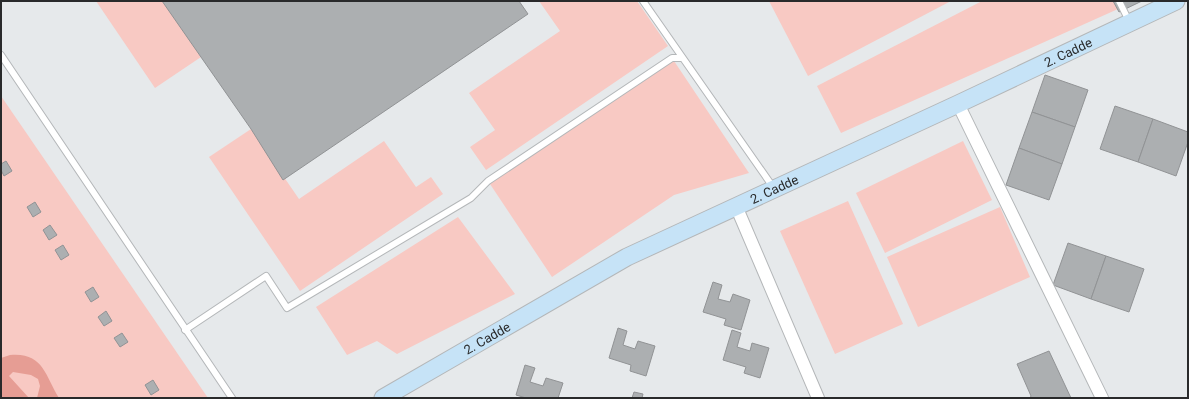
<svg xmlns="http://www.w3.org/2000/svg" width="1189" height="399" font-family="Roboto,sans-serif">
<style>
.green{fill:#f8c9c3}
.water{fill:#e69d94}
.building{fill:#acafb1;stroke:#919395}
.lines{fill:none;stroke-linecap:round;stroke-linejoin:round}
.lane-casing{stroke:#b4b7b9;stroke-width:8}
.street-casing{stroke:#b4b7b9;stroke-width:14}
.secondary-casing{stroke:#b4b7b9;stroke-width:19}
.lane{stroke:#fff;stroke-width:6}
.street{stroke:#fff;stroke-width:12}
.secondary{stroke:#c6e3f7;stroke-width:17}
.labels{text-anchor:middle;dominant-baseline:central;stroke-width:3;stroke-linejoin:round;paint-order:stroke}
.street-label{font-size:13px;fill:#292a2b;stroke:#e6e9eb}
</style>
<rect width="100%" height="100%" fill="#e6e9eb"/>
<g class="green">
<path d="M 96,1 L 163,1 L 201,57 L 155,88 Z"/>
<path d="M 539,1 L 637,1 L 668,46 L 486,170 L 470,147 L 495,130 L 469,93 L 560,31 Z"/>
<path d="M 769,1 L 951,1 L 808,76 Z"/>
<path d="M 982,1 L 1114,1 L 1118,9 L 841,133 L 817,86 Z"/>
<path d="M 672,58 L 749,173 L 674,195 L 552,277 L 488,181 Z"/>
<path d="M 1,96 L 208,398 L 1,398 Z"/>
<path d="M 251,129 L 299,199 L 384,141 L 416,187 L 431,177 L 443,194 L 300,291 L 209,157 Z"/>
<path d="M 963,141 L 992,200 L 885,253 L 856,193 Z"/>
<path d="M 848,201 L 903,324 L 835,354 L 780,231 Z"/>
<path d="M 1000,207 L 1030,277 L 918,327 L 887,257 Z"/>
<path d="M 458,217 L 515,294 L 397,354 L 377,341 L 347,355 L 316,307 Z"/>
</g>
<path class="water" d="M 10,355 C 43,352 45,375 59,398 L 37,398 L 40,386 L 38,379 L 31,375 L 13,372 L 9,376 L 29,398 L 1,398 L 1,358 Z"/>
<g class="building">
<path d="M 162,1 L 519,1 L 528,14 L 283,180 L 251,129 Z"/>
<path d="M 1113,1 L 1142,1 L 1119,12 Z"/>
<path d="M 1045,75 L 1088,90 L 1075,127 L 1032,112 Z"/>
<path d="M 1115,106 L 1153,119 L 1138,162 L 1100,149 Z"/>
<path d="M 1032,112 L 1075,127 L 1062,164 L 1019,148 Z"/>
<path d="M 1153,119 L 1188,132 L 1188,142 L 1176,176 L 1138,162 Z"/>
<path d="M 1019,148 L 1062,164 L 1049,200 L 1006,185 Z"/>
<path d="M 6,161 L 12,171 L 4,176 L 1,170 L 1,164 Z"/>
<path d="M 35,202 L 41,212 L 33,217 L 27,207 Z"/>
<path d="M 50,225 L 57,235 L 49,240 L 43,230 Z"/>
<path d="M 1068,243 L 1106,256 L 1091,299 L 1053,285 Z"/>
<path d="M 63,245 L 69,255 L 61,260 L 55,250 Z"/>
<path d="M 1106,256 L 1144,269 L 1129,312 L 1091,299 Z"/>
<path d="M 713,282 L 722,285 L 718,299 L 730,302 L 733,294 L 750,300 L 741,330 L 724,325 L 726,319 L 703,312 Z"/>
<path d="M 93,287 L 99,297 L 91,302 L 85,292 Z"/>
<path d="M 106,311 L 112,321 L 104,326 L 98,317 Z"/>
<path d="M 618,328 L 627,331 L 623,345 L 635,349 L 638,341 L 655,346 L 646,376 L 630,371 L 631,365 L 609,358 Z"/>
<path d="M 732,330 L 741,333 L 737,347 L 750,351 L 752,343 L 769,348 L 760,378 L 744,373 L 746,367 L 723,360 Z"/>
<path d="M 122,333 L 128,342 L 120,347 L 114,338 Z"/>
<path d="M 1049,351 L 1071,398 L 1030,398 L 1031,396 L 1017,364 Z"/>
<path d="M 525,365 L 535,368 L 530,382 L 543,386 L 546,378 L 563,383 L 558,398 L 526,398 L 516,395 Z"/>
<path d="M 153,380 L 159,390 L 151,395 L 145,385 Z"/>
<path d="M 634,392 L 643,394 L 642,398 L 632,398 Z"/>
</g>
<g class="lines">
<g class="lane-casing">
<g id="lane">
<path d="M 643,1 L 773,187"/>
<path d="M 1119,1 L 1129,21"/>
<path d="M 1,55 L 232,398"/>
<path d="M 185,330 L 266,276 L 287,308 L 471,198 L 488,181 L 672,58 L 682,58"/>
</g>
</g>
<g class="street-casing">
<g id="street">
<path d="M 958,104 L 1102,398"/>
<path d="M 736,206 L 818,398"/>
</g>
</g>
<g class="secondary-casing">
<g id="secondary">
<path id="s1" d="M 383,398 L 627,257 L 958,104 L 1176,1"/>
</g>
</g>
<use href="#lane" class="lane"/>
<use href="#street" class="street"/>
<use href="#secondary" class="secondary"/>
</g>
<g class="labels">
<g class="street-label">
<text stroke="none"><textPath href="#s1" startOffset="768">2. Cadde</textPath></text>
<text stroke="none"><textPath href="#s1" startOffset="444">2. Cadde</textPath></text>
<text stroke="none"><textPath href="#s1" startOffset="120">2. Cadde</textPath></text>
</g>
</g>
<rect width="1189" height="399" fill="none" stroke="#292a2b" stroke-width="4"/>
</svg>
